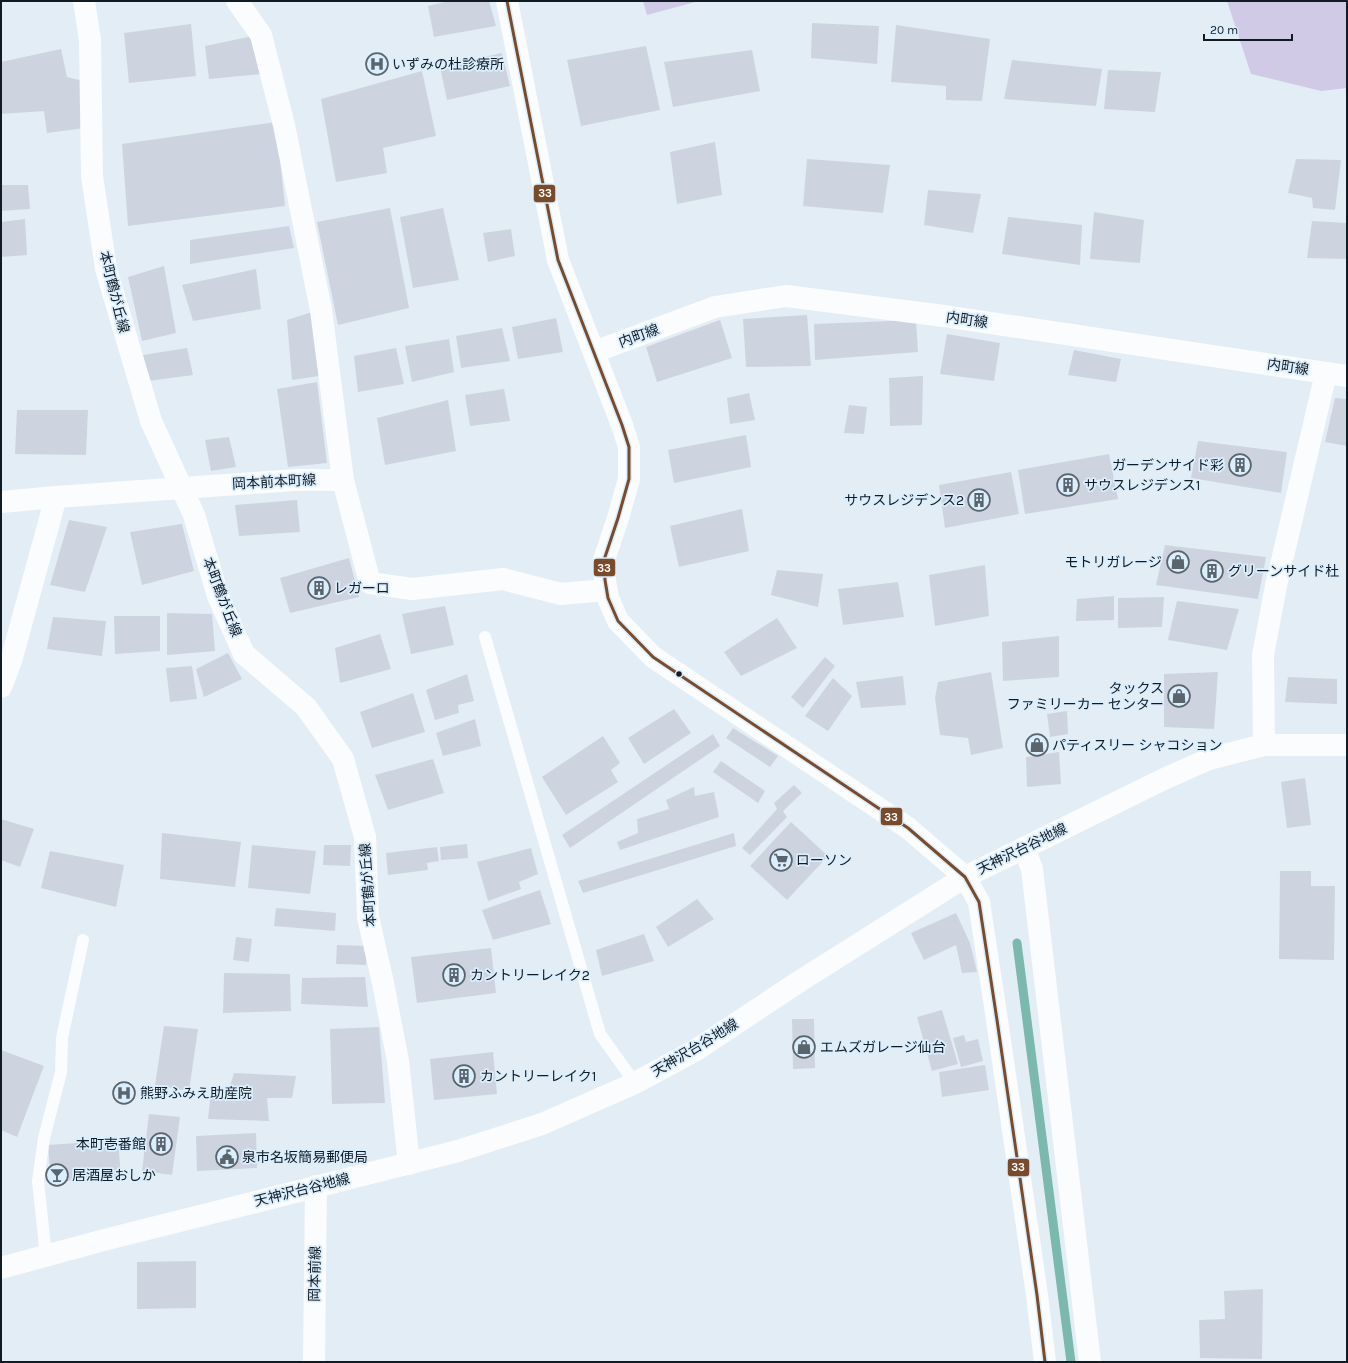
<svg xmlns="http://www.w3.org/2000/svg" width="1348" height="1363" font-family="Karla,'Noto Sans JP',sans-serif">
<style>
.green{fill:#d0cae6}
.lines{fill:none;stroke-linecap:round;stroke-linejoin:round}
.stream{stroke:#7bb8ae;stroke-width:9}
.building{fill:#ced4df}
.service{stroke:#fbfcfe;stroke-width:12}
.minor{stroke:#fbfcfe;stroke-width:22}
.tertiary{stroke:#fbfcfe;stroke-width:22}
.bus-1-casing{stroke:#dbeefd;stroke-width:6}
.bus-1{stroke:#7a4b2a;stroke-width:3}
.bus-dot{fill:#101b24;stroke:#dbeefd;stroke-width:1.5}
.labels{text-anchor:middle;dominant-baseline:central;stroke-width:3.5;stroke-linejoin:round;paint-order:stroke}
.poi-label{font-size:14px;fill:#101b24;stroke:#dbeefd;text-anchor:start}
.street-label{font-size:14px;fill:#101b24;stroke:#dbeefd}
.line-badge{stroke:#dbeefd;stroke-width:1.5}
.badge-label{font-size:11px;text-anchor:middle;font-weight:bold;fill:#fff}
</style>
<rect width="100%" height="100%" fill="#e3edf5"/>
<g class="green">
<path d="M 643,1 L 699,1 L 647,15 Z"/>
<path d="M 1227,1 L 1347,1 L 1347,88 L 1321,91 L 1251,74 Z"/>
</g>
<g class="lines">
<path class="stream" d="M 1017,943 L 1071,1362"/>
</g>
<g class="building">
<path d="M 449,1 L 489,1 L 496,26 L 434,37 L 428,6 Z"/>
<path d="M 812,23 L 879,26 L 877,64 L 811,58 Z"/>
<path d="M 191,24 L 196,76 L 129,83 L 124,33 Z"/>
<path d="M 896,25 L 990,39 L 982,101 L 946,100 L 946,86 L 891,82 Z"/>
<path d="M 253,36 L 261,74 L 209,79 L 205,46 Z"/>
<path d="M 646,46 L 660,110 L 581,126 L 567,60 Z"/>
<path d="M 61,49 L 67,77 L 83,81 L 85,128 L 47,133 L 44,111 L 1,114 L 1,62 Z"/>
<path d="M 752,50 L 760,91 L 673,107 L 664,62 Z"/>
<path d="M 502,53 L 510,86 L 447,100 L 440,67 Z"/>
<path d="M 1012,60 L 1102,69 L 1096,106 L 1004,99 Z"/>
<path d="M 1108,70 L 1161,72 L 1155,112 L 1104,109 Z"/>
<path d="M 422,71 L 436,136 L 383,148 L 387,173 L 336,182 L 321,99 Z"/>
<path d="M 276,122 L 285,206 L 128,226 L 122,144 Z"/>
<path d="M 715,142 L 722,195 L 677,204 L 670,152 Z"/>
<path d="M 807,159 L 890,165 L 883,213 L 803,206 Z"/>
<path d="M 1296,159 L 1341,160 L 1335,210 L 1313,208 L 1312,198 L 1288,193 Z"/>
<path d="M 1,185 L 28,185 L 30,209 L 1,211 Z"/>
<path d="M 928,190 L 981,194 L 973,233 L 924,225 Z"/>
<path d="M 390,208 L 409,308 L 338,325 L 317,222 Z"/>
<path d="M 443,208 L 459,280 L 413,288 L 400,217 Z"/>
<path d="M 1094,212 L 1144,220 L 1140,263 L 1090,259 Z"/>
<path d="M 1008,217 L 1082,225 L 1080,265 L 1002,254 Z"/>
<path d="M 25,219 L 27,255 L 1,257 L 1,222 Z"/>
<path d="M 1312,221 L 1347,223 L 1347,259 L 1307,258 Z"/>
<path d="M 289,226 L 294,248 L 190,264 L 190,240 Z"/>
<path d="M 511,229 L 515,256 L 488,262 L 483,233 Z"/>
<path d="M 164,266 L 176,333 L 142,341 L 128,277 Z"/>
<path d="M 256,269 L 261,309 L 193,321 L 182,285 Z"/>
<path d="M 312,312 L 319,376 L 292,380 L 287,320 Z"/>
<path d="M 807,315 L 811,366 L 746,367 L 743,319 Z"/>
<path d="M 556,318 L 563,352 L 518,359 L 512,327 Z"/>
<path d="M 720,320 L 732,358 L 657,382 L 646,347 Z"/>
<path d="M 916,320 L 918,352 L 815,360 L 814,324 Z"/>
<path d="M 502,328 L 510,361 L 461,368 L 456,336 Z"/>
<path d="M 947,334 L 1000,343 L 994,381 L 940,374 Z"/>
<path d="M 449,339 L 454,372 L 412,382 L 405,346 Z"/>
<path d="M 187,348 L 193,375 L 148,381 L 143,355 Z"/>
<path d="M 396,348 L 404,384 L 358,392 L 354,356 Z"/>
<path d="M 1074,350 L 1121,359 L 1116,382 L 1068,375 Z"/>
<path d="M 923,376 L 922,425 L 890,426 L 889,378 Z"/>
<path d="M 317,382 L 327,463 L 288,467 L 277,389 Z"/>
<path d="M 504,389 L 510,421 L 470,426 L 465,395 Z"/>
<path d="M 749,393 L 755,420 L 730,424 L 727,398 Z"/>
<path d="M 1335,398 L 1347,399 L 1347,446 L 1325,442 Z"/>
<path d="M 448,400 L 456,451 L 385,465 L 377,418 Z"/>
<path d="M 849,405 L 867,407 L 864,434 L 844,433 Z"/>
<path d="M 17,410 L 88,410 L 86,455 L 15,454 Z"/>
<path d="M 746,435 L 751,467 L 674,483 L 668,450 Z"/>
<path d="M 229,437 L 236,467 L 211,471 L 205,440 Z"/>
<path d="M 1198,441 L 1287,452 L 1281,493 L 1191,478 Z"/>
<path d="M 1109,454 L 1118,499 L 1025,514 L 1018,470 Z"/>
<path d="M 1011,472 L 1019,514 L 945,528 L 939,485 Z"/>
<path d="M 297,500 L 300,532 L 239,536 L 235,505 Z"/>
<path d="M 742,509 L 749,551 L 679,567 L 670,526 Z"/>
<path d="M 69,520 L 107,527 L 85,592 L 50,585 Z"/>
<path d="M 182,524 L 194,571 L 142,585 L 130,532 Z"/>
<path d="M 1165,545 L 1266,557 L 1258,599 L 1156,585 Z"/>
<path d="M 349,558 L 359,597 L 290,613 L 280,578 Z"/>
<path d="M 985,565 L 989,616 L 935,626 L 929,575 Z"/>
<path d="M 777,570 L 823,574 L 818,607 L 771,595 Z"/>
<path d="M 898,582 L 904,617 L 843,625 L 838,589 Z"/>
<path d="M 1114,596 L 1114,620 L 1076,621 L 1077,599 Z"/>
<path d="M 1164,597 L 1162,627 L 1118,628 L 1118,598 Z"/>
<path d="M 1177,601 L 1239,609 L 1227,650 L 1168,640 Z"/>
<path d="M 445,606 L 454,645 L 411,654 L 402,614 Z"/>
<path d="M 167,613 L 212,614 L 215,651 L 167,655 Z"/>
<path d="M 114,616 L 160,616 L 160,651 L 115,654 Z"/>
<path d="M 53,617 L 106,621 L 102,656 L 47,649 Z"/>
<path d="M 777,618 L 797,648 L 741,676 L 724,652 Z"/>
<path d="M 380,634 L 391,669 L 340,683 L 335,648 Z"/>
<path d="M 1059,636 L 1059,677 L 1003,681 L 1002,642 Z"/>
<path d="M 228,653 L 242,679 L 204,697 L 196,669 Z"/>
<path d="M 825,657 L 835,666 L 803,708 L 791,697 Z"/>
<path d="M 192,666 L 197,699 L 170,702 L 166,668 Z"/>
<path d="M 991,672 L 1003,748 L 971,755 L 968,738 L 940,735 L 935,698 L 938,682 Z"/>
<path d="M 1218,672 L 1214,729 L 1164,727 L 1164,674 Z"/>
<path d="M 467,674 L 474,701 L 458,705 L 459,713 L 435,720 L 426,690 Z"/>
<path d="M 903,676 L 906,705 L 861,708 L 856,682 Z"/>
<path d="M 1288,677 L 1337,679 L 1337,704 L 1285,702 Z"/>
<path d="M 833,678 L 852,696 L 828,731 L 805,716 Z"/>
<path d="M 413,693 L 425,732 L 372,748 L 360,712 Z"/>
<path d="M 674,709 L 691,733 L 644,764 L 628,738 Z"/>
<path d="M 1067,711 L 1068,734 L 1050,737 L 1047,714 Z"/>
<path d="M 475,719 L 481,746 L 443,756 L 436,733 Z"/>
<path d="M 733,728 L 778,756 L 770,767 L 726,738 Z"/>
<path d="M 713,734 L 720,746 L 570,848 L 562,835 Z"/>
<path d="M 603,736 L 620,763 L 611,770 L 618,782 L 566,815 L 542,777 Z"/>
<path d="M 1059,752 L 1061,784 L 1027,787 L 1026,757 Z"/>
<path d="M 433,759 L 444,793 L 388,810 L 375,775 Z"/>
<path d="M 721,761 L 765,791 L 758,803 L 713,772 Z"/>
<path d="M 1305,778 L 1311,825 L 1287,828 L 1281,782 Z"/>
<path d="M 794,785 L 802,793 L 783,811 L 787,817 L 750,855 L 742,848 L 777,809 L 774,803 Z"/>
<path d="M 694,787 L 695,796 L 714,792 L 719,817 L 620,850 L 617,842 L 638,833 L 637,819 L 669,809 L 666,800 Z"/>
<path d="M 1,819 L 34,829 L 20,867 L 1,860 Z"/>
<path d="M 791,822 L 828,856 L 787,900 L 750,866 Z"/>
<path d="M 162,833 L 241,842 L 235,887 L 160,879 Z"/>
<path d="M 734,833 L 736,846 L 583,893 L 578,881 Z"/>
<path d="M 467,844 L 468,858 L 441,860 L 440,847 Z"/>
<path d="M 252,845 L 316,851 L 310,894 L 248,888 Z"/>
<path d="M 324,845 L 351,845 L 350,866 L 323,865 Z"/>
<path d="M 437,847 L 439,861 L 427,863 L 428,870 L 388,875 L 386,853 Z"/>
<path d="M 531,848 L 538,874 L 519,882 L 521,889 L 488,901 L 477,862 Z"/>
<path d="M 50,851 L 124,865 L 116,907 L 41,888 Z"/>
<path d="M 1280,871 L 1311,871 L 1311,886 L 1335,886 L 1334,960 L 1279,959 Z"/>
<path d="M 540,890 L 551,924 L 493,940 L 482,910 Z"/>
<path d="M 697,899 L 714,919 L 668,947 L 656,927 Z"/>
<path d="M 276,908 L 336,913 L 335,931 L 274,926 Z"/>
<path d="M 956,913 L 970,943 L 977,972 L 962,973 L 956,945 L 924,960 L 911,933 Z"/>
<path d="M 644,934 L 654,961 L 602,976 L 596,950 Z"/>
<path d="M 236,937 L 252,939 L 249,962 L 233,960 Z"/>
<path d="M 337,945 L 367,946 L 366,965 L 336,964 Z"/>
<path d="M 491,948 L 496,993 L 417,1003 L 411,957 Z"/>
<path d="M 224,973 L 290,974 L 291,1011 L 223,1013 Z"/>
<path d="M 365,977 L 368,1007 L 301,1004 L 302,978 Z"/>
<path d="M 942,1010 L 958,1064 L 932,1071 L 917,1017 Z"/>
<path d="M 792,1019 L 814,1019 L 815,1068 L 793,1069 Z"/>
<path d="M 164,1026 L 198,1029 L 189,1091 L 155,1085 Z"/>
<path d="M 379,1027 L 385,1103 L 332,1104 L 330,1029 Z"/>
<path d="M 964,1035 L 966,1042 L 978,1039 L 983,1061 L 961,1067 L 953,1038 Z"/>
<path d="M 1,1050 L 44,1066 L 17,1137 L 1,1130 Z"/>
<path d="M 493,1052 L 497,1094 L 434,1100 L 430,1059 Z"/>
<path d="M 985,1065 L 989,1090 L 942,1097 L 939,1072 Z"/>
<path d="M 234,1073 L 296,1076 L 292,1098 L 267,1098 L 269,1121 L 208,1119 L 211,1093 L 227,1095 Z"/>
<path d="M 149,1114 L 180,1117 L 172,1175 L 142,1171 Z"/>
<path d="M 256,1133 L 257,1168 L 197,1171 L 196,1136 Z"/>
<path d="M 118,1140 L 121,1177 L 51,1182 L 48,1145 Z"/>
<path d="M 196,1261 L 196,1308 L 137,1309 L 137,1262 Z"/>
<path d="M 1263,1289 L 1262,1359 L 1200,1358 L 1199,1320 L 1225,1319 L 1224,1291 Z"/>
</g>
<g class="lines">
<g class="service">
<path d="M 485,637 L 600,1034 L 635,1083"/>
<path d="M 46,1256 L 38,1181 L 44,1138 L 61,1072 L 62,1038 L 83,940"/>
</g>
<g class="minor">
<path d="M 84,1 L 90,40 L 92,176 L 106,269 L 151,421 L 194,515 L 218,596 L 244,654 L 306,707 L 343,759 L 365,837 L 368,917 L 383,983 L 398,1061 L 409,1164"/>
<path d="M 237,1 L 261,35 L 284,125 L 321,310 L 343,480"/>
<path d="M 594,352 L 715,307 L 786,296 L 944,316 L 1347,376"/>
<path d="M 1,502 L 56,497"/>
<path d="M 1,687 L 11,661 L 56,497 L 295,480 L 343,480 L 370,583 L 412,589 L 503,579 L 561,594 L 606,590"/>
<path d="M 1264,745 L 1263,655 L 1276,586 L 1326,373"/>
<path d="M 1024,848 L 1032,869 L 1090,1362"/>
<path d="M 965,877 L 979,902 L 997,1020 L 1037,1295 L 1045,1362"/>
<path d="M 314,1362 L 316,1186"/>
</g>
<g class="tertiary">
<path d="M 507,1 L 558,260 L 622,425 L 629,447 L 629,479 L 618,518 L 604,560 L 605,580 L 608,598 L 618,621 L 653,657 L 908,828 L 965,877"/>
<path d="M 1,1268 L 104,1240 L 458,1151 L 542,1124 L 635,1083 L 696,1050 L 800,981 L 965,877 L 1164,779 L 1209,759 L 1264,745 L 1347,745"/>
</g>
<g class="bus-1-casing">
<path id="bus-1" d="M 507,1 L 558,260 L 622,425 L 629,447 L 629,479 L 618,518 L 604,560 L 605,580 L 608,598 L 618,621 L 653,657 L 908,828 L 965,877 L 979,902 L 997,1020 L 1037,1295 L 1045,1362"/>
</g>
<use href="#bus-1" class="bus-1"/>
</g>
<defs>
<g id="hospital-ring" transform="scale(1.15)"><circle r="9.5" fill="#dbeefd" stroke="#5a646d" stroke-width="1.5"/><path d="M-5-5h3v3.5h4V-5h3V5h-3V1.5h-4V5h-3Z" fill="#5a646d"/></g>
<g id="building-ring" transform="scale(1.15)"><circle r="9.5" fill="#dbeefd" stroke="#5a646d" stroke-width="1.5"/><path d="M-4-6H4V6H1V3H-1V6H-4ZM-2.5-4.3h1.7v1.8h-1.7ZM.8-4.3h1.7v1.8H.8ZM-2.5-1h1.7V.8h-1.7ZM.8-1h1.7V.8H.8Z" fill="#5a646d"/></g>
<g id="shop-ring" transform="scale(1.15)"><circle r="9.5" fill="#dbeefd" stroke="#5a646d" stroke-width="1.5"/><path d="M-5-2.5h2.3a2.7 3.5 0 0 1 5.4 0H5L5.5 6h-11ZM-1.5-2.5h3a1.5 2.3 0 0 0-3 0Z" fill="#5a646d"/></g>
<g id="supermarket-ring" transform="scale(1.15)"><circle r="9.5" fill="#dbeefd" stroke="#5a646d" stroke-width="1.5"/><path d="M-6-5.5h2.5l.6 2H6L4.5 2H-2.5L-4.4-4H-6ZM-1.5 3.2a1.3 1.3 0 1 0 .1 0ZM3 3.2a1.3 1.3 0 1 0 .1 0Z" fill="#5a646d"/></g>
<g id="civic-ring" transform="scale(1.15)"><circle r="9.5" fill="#dbeefd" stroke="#5a646d" stroke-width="1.5"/><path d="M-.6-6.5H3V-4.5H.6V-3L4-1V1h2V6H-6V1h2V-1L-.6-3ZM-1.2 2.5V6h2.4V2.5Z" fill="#5a646d"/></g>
<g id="bar-ring" transform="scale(1.15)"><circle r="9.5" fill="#dbeefd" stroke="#5a646d" stroke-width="1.5"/><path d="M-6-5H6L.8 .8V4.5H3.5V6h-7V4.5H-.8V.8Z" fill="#5a646d"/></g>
</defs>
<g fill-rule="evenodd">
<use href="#hospital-ring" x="377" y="64"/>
<use href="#building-ring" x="1240" y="465"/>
<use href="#building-ring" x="1068" y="485"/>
<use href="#building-ring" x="979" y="500"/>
<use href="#shop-ring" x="1178" y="562"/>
<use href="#building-ring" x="1212" y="571"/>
<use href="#building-ring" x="319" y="588"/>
<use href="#shop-ring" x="1179" y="696"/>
<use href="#shop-ring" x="1037" y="745"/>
<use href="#supermarket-ring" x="781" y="860"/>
<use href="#building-ring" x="454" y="975"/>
<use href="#shop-ring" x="804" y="1047"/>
<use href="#building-ring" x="464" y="1076"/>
<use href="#hospital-ring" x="124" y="1093"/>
<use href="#building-ring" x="161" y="1144"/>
<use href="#civic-ring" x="227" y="1157"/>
<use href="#bar-ring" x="57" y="1175"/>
</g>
<circle class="bus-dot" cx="679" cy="674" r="3.5"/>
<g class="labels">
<g class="poi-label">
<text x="392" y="64">いずみの杜診療所</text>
<text x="1224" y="465" text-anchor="end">ガーデンサイド彩</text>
<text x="1084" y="485">サウスレジデンス1</text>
<text x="964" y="500" text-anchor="end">サウスレジデンス2</text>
<text x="1162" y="562" text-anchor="end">モトリガレージ</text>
<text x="1228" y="571">グリーンサイド杜</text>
<text x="334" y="588">レガーロ</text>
<text x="1164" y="688" text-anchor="end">タックス<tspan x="1164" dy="16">ファミリーカー センター</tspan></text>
<text x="1052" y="745">パティスリー シャコション</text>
<text x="796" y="860">ローソン</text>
<text x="470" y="975">カントリーレイク2</text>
<text x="820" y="1047">エムズガレージ仙台</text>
<text x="480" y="1076">カントリーレイク1</text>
<text x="140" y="1093">熊野ふみえ助産院</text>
<text x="146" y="1144" text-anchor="end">本町壱番館</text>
<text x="242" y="1157">泉市名坂簡易郵便局</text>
<text x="72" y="1175">居酒屋おしか</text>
</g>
<g class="street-label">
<text transform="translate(114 292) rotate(76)">本町鶴が丘線</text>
<text transform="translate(967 320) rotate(8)">内町線</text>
<text transform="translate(639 336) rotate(-20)">内町線</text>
<text transform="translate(1288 367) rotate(8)">内町線</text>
<text transform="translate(274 482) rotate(-3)">岡本前本町線</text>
<text transform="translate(222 597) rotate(69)">本町鶴が丘線</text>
<text transform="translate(1022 849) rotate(-26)">天神沢台谷地線</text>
<text transform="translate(368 885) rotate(-94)">本町鶴が丘線</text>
<text transform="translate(695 1048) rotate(-31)">天神沢台谷地線</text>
<text transform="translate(302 1190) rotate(-14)">天神沢台谷地線</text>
<text transform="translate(315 1274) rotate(-89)">岡本前線</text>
</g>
</g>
<g class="line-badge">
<rect x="533" y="184" width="23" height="19" rx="4" fill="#7a4b2a"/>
<rect x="593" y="558" width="23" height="19" rx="4" fill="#7a4b2a"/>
<rect x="880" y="807" width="23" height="19" rx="4" fill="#7a4b2a"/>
<rect x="1007" y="1158" width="23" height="19" rx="4" fill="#7a4b2a"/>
</g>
<g class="badge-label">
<text x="545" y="197">33</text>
<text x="604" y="572">33</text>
<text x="891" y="821">33</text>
<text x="1018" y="1171">33</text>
</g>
<rect width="1348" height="1363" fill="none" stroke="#101b24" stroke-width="4"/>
<path d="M1204 34v6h88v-6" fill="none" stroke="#101b24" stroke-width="2"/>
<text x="1210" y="34" font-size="12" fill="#101b24" stroke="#dbeefd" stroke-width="3" paint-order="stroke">20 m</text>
</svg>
